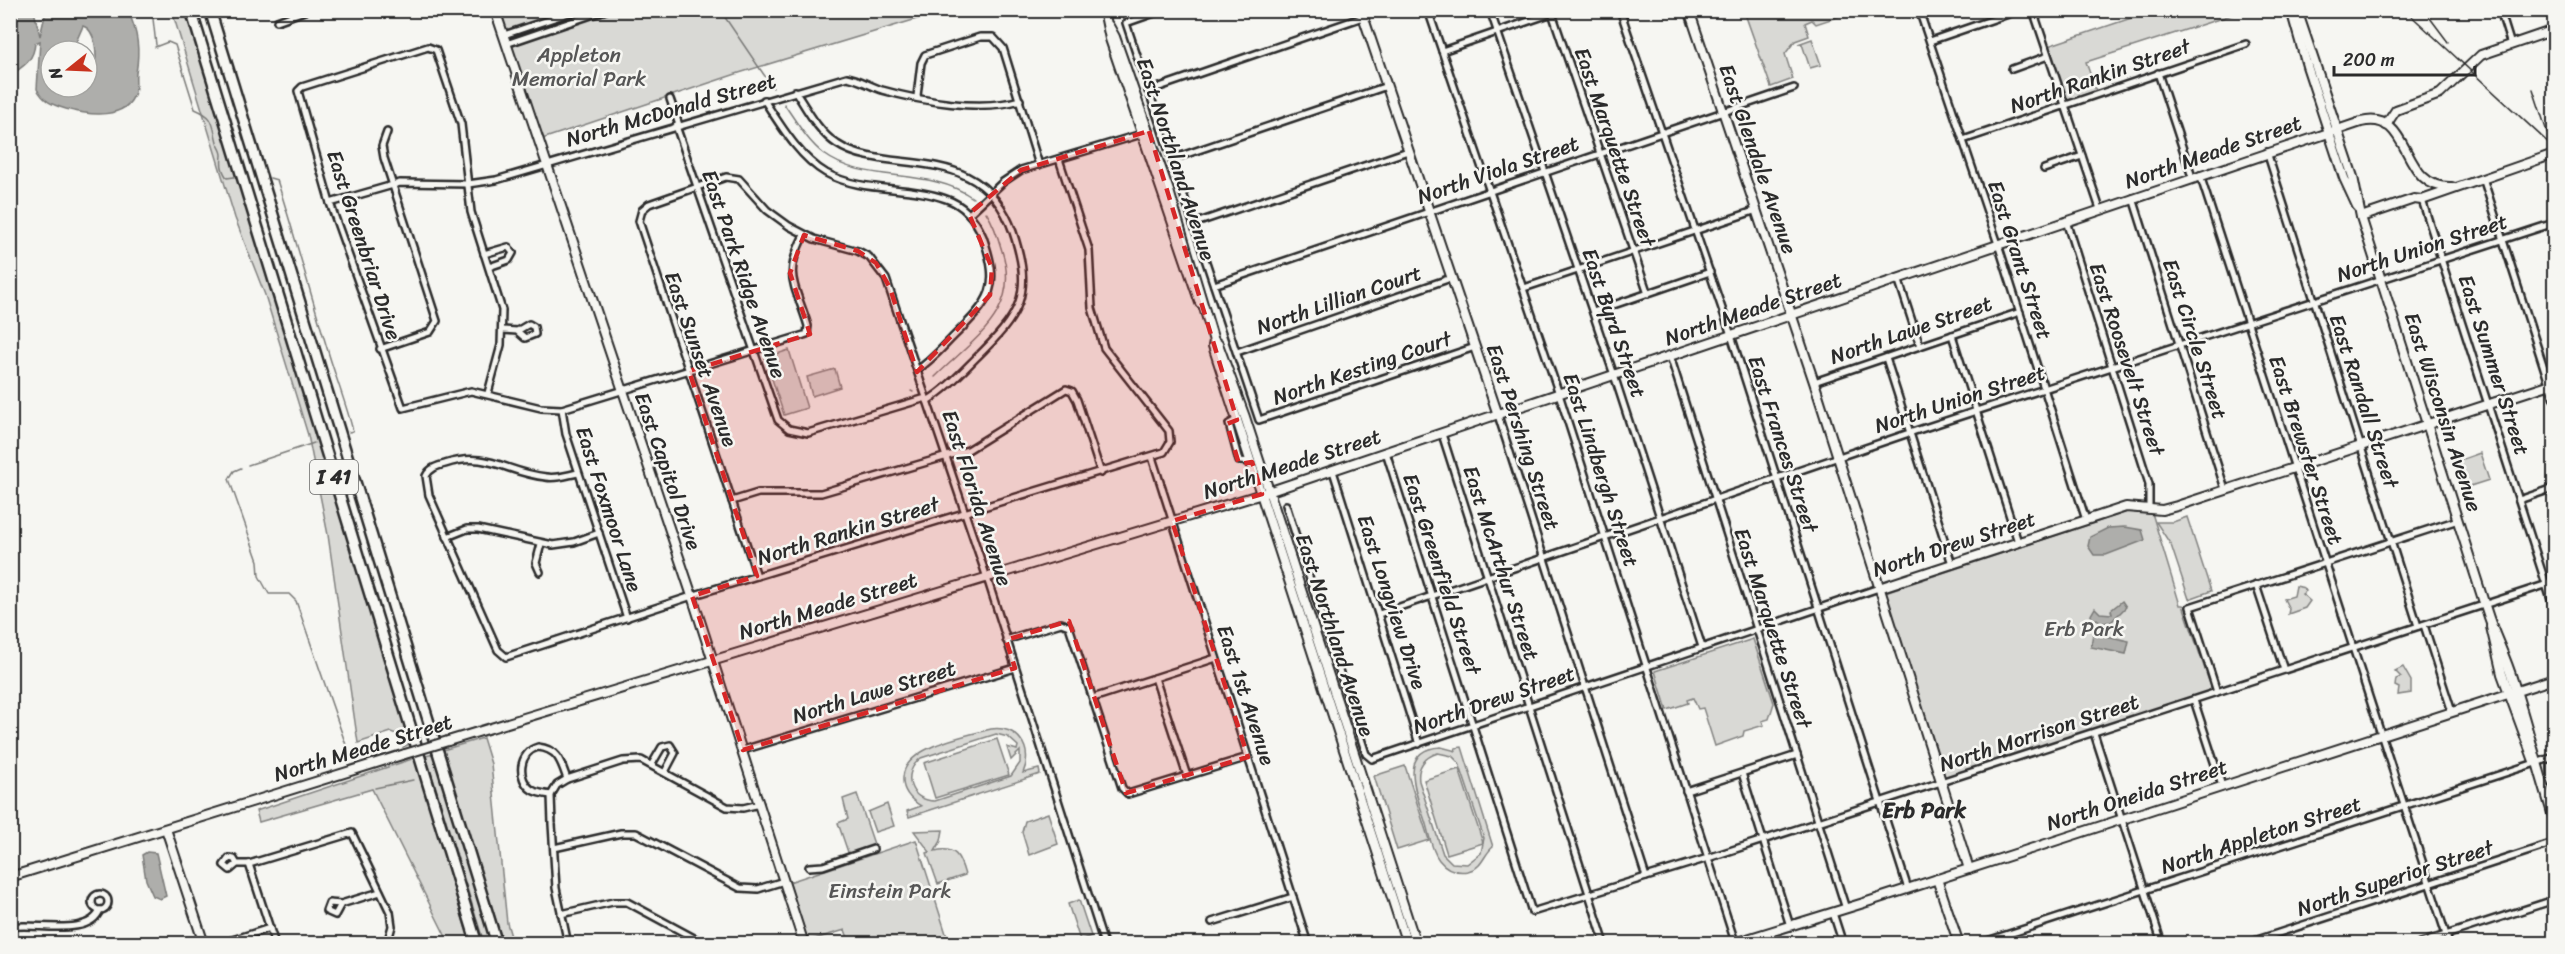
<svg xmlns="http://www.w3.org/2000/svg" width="2565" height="954" font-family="Sriracha,sans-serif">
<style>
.green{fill:#d9d9d5;stroke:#828280;stroke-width:1.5;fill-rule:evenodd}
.water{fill:#aeaeab;stroke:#7a7a78;stroke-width:1.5;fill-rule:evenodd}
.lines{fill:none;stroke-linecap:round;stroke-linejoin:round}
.stream{stroke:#7a7a78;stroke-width:1.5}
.street-casing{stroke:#2b2b2b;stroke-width:10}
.secondary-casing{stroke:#2b2b2b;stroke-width:12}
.highway-casing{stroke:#2b2b2b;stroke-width:14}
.street{stroke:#f6f6f2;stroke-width:5}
.secondary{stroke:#f6f6f2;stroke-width:8}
.highway{stroke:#f6f6f2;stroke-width:9}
.rail{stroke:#2b2b2b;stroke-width:1.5}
.secondary-bridge-casing{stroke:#2b2b2b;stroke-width:12;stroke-linecap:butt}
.secondary-bridge{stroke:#f6f6f2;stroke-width:8}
.marked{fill:#d62828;fill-opacity:0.2;stroke:#d62828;stroke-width:4.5;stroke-dasharray:12 8;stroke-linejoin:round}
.labels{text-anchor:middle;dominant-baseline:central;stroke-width:5;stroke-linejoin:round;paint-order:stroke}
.shield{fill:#f6f6f2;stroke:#686867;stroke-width:1.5}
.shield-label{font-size:20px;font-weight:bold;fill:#2b2b2b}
.park-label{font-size:21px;fill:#565656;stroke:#f6f6f2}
.street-label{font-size:21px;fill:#2b2b2b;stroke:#f6f6f2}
.neighbourhood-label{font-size:22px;font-weight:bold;fill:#2b2b2b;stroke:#f6f6f2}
</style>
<rect width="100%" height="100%" fill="#f6f6f2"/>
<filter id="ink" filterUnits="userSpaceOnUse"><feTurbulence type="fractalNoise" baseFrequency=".0167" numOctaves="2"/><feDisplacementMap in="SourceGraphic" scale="12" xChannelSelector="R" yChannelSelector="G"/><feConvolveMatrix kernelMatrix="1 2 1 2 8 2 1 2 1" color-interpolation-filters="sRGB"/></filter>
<g filter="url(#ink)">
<g class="green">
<path d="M 172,11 L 185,11 L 190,25 L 410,744 L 403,747 L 399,735 L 391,732 L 358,743 L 328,535 L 308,435 L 265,295 L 235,218 Z"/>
<path d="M 500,11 L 943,11 L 739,73 L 542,139 Z"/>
<path d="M 1744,11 L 1744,10 L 1855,11 L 1816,24 L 1812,20 L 1805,23 L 1809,36 L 1795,41 L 1785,54 L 1793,79 L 1771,87 Z"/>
<path d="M 2152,11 L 2244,11 L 2086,62 L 2096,91 L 2069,100 L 2066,98 L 2048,46 Z"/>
<path d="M 1812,39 L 1821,65 L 1810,68 L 1802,44 L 1798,44 Z"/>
<path d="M 789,350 L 807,408 L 784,415 L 765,358 Z"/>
<path d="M 835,369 L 840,387 L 812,396 L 807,377 Z"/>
<path d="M 2480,453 L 2489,480 L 2464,488 L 2455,462 Z"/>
<path d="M 2133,510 L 2152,513 L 2180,605 L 2183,605 L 2212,690 L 1945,777 L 1885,592 Z"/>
<path d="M 2187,517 L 2211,591 L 2189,599 L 2171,545 L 2156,522 L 2173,522 Z"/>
<path d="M 2296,586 L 2304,588 L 2306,591 L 2302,594 L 2310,601 L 2305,608 L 2288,614 L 2289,609 L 2284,599 L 2294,596 Z"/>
<path d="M 1753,639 L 1774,703 L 1769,719 L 1762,721 L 1764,725 L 1744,731 L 1743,736 L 1715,746 L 1703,708 L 1698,709 L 1693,698 L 1687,700 L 1688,703 L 1667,710 L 1655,671 Z"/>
<path d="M 2403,667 L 2411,681 L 2411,693 L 2398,695 L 2399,688 L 2395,686 L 2396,679 L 2401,677 L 2395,671 Z"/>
<path d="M 991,729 C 1018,725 1034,749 1023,773 L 1039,769 L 1040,774 L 909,817 L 907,811 L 921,806 C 911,800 903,792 903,780 C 901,747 965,736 991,729 ZM 996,734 L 1008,737 L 1018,746 L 1017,750 L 1007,747 L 1011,760 L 1020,751 L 1020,763 L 1011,776 L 935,801 C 909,801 901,773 921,758 Z"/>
<path d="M 483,738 L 491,764 L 507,923 L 513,943 L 503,943 L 443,750 Z"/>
<path d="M 997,739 L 1009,775 L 935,798 L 924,763 Z"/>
<path d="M 1441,747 L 1456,751 L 1455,748 L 1462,747 L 1493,847 C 1483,855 1483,868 1468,871 C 1456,873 1446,869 1439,860 C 1431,850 1429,833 1425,821 C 1417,796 1396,749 1441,747 ZM 1438,753 L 1452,756 L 1459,763 L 1484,838 L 1481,853 L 1467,864 L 1452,863 L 1443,854 L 1419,781 C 1417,767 1424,757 1438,753 Z"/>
<path d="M 433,754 L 492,943 L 484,943 L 426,756 Z"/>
<path d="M 415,758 L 470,943 L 449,943 L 372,789 L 259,822 L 256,811 Z"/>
<path d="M 1405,766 L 1429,840 L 1397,850 L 1374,776 Z"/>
<path d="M 1459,769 L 1483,843 L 1447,854 L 1424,780 Z"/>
<path d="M 857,794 L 876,850 L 850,858 L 838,823 L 848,819 L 843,799 Z"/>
<path d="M 887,804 L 894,826 L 875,832 L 868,812 Z"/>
<path d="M 1048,813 L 1058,844 L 1029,855 L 1022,832 L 1025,821 Z"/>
<path d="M 943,830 L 941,841 L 935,851 C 956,846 960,857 965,875 L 938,884 L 927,853 L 930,852 L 914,831 Z"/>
<path d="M 916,840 L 949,943 L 850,943 L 845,930 L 808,941 L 789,882 Z"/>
<path d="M 1079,900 L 1091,936 L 1080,940 L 1068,904 Z"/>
</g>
<g class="water">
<path d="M 11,10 L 34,11 L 40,36 L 46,11 L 128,11 C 138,32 140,50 136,73 C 135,79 137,86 135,92 C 127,121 88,115 66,109 C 53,105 44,102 37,89 L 40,41 L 35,43 C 34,60 24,66 11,75 ZM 83,26 C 96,30 98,56 94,67 L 87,67 L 87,87 L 51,87 L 51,51 L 78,51 L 76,42 Z"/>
<path d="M 2108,528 L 2125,527 L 2142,530 L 2145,540 L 2106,555 L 2094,555 L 2088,546 L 2090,537 Z"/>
<path d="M 2122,601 L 2126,607 L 2111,622 L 2102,623 L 2097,619 L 2092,621 L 2091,615 L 2095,608 L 2100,613 L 2112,614 L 2111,610 Z"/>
<path d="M 2093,633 L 2129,641 L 2126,654 L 2091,647 Z"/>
<path d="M 147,852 L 156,853 L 166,896 L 160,899 L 153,896 L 146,880 L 142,855 Z"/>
</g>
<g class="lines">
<g class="stream">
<path d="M 152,10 L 156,45"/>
<path d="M 720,10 L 773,88"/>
<path d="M 155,47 L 168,42 L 175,45 L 195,109 C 214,117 212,122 217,142 C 218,146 222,150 222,155 C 221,164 221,169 227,178 L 234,177"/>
<path d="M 784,104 C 796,121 807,141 824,154 C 865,185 929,166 973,198"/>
<path d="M 270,178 L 277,180 C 295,236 310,292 327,348 C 335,376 346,403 353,431 L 349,432"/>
<path d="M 935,377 C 973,339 1022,312 1002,251 C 998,237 994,224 986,212"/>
<path d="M 911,391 L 913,392"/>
<path d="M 248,465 L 314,443"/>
<path d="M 241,468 L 234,471 L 229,479 L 258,561 L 259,576 L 269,594 L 289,594 L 296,601 L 346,745"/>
<path d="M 375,788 L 413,780"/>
</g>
<g class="street-casing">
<g id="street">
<path d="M 1163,10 L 1126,23 L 1259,420 L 1475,347"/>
<path d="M 1428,10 L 1559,394 L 1735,942"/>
<path d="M 1490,10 L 1614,375 L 1702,647"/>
<path d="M 1551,10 L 1648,294"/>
<path d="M 1620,10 L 1731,335 L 1908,889"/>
<path d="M 1919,10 L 1998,244 L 2086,520"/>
<path d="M 2033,10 L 2100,209"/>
<path d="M 2500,10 L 2511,45"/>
<path d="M 277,21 L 307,10"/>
<path d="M 504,35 L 578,10"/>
<path d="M 1930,41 L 2020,10"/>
<path d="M 506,44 L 606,10"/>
<path d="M 1442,51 L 1561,10"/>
<path d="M 2012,69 L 2048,56"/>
<path d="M 2158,73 L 2192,177"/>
<path d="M 795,91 C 806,108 819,133 837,144 C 871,167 929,156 968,177 C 990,188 1005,209 1013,232 C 1034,295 1020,315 975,359 C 960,374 945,390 927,401"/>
<path d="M 1148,91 L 1363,17"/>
<path d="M 917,96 L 921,63 L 925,55 L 980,37 L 993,37 L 1003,48 L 1039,165"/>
<path d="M 670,99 L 679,125"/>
<path d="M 764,100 C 781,126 799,157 826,173 C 862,193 908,185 946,199 C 964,205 976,220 983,237 C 1001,288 991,300 954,336 C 942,348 931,361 917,370"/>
<path d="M 676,126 L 778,420 L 789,429 L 808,433 L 926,398"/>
<path d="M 1963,140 L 2246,44"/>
<path d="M 2267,152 L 2418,626"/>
<path d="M 1172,159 L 1387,86"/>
<path d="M 2044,169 L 2082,156"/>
<path d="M 2200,175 L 2449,944"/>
<path d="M 2483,178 L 2554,399"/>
<path d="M 2133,198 L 2225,489"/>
<path d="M 2422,200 L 2554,609"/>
<path d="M 330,203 L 400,183 L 468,184 L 496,180 L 847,77 C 859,79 870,86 882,90 C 921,101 981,112 1020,100"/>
<path d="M 969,214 L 1003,182 L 1021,170 L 1145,133"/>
<path d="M 2066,221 L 2149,484 L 2149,508"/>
<path d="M 1193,224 L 1408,151"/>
<path d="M 484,254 L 508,247 L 513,253 L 509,260 L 489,267"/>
<path d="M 1898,278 L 1920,346"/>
<path d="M 1214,285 L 1794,88"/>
<path d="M 1524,288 L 1757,210"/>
<path d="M 1593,312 L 1710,272"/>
<path d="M 503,330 L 517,331 L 529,324 L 534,327 L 535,334 L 525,338 L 517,331"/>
<path d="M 1952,335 L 2018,542"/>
<path d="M 380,349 L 430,332 L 437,321 L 384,158 L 382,146 L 387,132"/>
<path d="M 1237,352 L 1451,278"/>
<path d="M 1670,356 L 1846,909"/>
<path d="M 1886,358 L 1952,564"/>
<path d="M 1814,382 L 2020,312"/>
<path d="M 488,393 L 501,345 L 502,310 L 471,212 L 461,124 L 436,50 L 428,47 L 302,87 L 298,91 L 330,203 L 403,408 L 471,391 L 541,408 L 562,409 L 804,335 L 807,334 L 808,326 C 796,285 782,277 804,235"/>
<path d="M 562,409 L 566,434 L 627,618"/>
<path d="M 1498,415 L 1646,877"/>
<path d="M 1238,419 L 1229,424 L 1239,461 L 1252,462"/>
<path d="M 1442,434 L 1605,944"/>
<path d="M 1386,452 L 1532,912 L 1708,858 L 2554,582"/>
<path d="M 1152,457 L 1308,944"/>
<path d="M 1333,471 L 1419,744"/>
<path d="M 578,473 C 567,475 557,479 546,477 C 506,473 488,450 445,464 C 437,466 430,468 426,476 L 429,495 L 498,650 L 506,657 L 698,594 L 1164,452 L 1170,442 L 1169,431 L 1104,348 L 1092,308 L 1089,250 L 1059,159"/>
<path d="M 2519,500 L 2554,488"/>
<path d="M 732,501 L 758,493 L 821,493 L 968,450 L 1066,389 L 1072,391 L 1077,400 L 1101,473"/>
<path d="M 1286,505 L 1366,754 L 1372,759 L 1879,588"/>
<path d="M 447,537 L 467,529 L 478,529 L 553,545 L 574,542 L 599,533"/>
<path d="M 540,572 L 536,563 L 541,544"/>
<path d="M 757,576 L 639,221 L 642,210 L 649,204 L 726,177 L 739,179 L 767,210 L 789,226 L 814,239 L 858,251 L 869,257 L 886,279 L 989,584 L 1104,944"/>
<path d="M 2256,585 L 2284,670"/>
<path d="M 1379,614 L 1915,431 L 2554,223"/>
<path d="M 2424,625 L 2452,712"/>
<path d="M 1006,640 L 1061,623 L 1069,626 L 1122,788 L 1128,794 L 1248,757"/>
<path d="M 1155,678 L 1187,776"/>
<path d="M 2217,692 L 2190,607 L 2458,520"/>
<path d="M 1093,698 L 1216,658"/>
<path d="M 2194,700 L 2222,786"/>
<path d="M 2094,733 L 2162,944"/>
<path d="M 743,750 L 1015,668"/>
<path d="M 652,764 L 662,747 L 670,745 L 675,753 L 665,772"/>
<path d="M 1742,773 L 1790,926"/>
<path d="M 1686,791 L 1797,755"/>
<path d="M 551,795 C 544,794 537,793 532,790 C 516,779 519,752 538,747 C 558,749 561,762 567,779"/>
<path d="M 554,848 L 621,833 L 636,833 L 740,888 L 758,889 L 784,881"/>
<path d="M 237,864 L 230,870 L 224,865 L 229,858 L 234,859 L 237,864 L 249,864 L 352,833 L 390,912 L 392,926 L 387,944"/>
<path d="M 249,864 L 275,944"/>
<path d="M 809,867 L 823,866 L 873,849"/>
<circle cx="100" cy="902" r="8"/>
<path d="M 341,904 L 335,915 L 326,911 L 329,903 L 341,904 L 380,892"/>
<path d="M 1833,913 L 1843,944"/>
<path d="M 561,914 L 613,902 L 627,902 L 705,944"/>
<path d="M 1212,922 L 1293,897"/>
<path d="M 10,927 C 35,922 89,938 100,910"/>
<path d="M 220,944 L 270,928"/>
<path d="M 568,944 L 556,888 L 552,824 L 551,795 L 557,785 L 567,779 L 623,761 L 641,760 L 727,807 L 743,808 L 760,804"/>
<path d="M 1978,944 L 2554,757"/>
<path d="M 2245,944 L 2554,843"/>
<path d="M 2418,944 L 2554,900"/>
</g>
</g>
<g class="secondary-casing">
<g id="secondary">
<path d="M 495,10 L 692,596 L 804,944"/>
<path d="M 1104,10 L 1110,39 L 1200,303"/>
<path d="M 1361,10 L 1498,415"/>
<path d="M 1689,10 L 1814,382 L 1969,869"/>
<path d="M 2291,10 L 2307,66 L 2344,178 L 2357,206"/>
<path d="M 2297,10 L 2353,177 L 2361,217 L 2487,612 C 2494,635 2506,657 2513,681 C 2528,727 2539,773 2554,819"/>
<path d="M 1109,26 L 1115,37 L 1169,191 L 1214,341 L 1213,346 L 1407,944"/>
<path d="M 2386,125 L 2396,110 L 2440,94 L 2481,55 L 2554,30"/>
<path d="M 2361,217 L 2414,199 L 2422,200 L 2554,154"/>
<path d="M 1214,341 L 1218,344 L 1245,417 L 1416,944"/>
<path d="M 1879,588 L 2126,507 L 2162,510 L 2177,506 L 2554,383"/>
<path d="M 2491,627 L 2502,674 L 2534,761"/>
<path d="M 448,741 L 1262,494 L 2361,122 C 2414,109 2398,190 2452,187"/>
<path d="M 166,829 L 204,944"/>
<path d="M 10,877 L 405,754"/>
<path d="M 1937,879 L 1959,944"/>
<path d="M 1731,944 L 1870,901 L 2554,679"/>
</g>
</g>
<g class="highway-casing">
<g id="highway">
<path d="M 191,10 L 477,944"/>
<path d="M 210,10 L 497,944"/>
</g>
</g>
<use href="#street" class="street"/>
<use href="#secondary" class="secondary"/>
<use href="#highway" class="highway"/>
<g class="rail">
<path d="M 2405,10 L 2554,148"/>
<path d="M 2430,18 L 2448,42"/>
<path d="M 2533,89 L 2547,132 L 2554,142"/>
</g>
<g class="secondary-bridge-casing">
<path id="secondary-bridge" d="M 405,754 L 448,741"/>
</g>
<use href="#secondary-bridge" class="secondary-bridge"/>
</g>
</g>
<path class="marked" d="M 1149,131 L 1237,420 L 1227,424 L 1239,464 L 1252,462 L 1262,494 L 1172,521 L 1248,757 L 1126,793 L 1069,621 L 1006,640 L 1015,668 L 743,750 L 692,596 L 757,576 L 689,371 L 810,334 L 790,273 L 804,235 L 858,251 L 876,263 L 890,288 L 917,372 L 990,295 L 992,268 L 969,214 L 1021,170 Z"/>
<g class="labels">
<rect class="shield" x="310" y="460" width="48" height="34" rx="4.5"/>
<g class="shield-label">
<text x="334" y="477">I 41</text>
</g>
<g class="park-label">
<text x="579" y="55">Appleton<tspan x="579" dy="24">Memorial Park</tspan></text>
<text x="2084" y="629">Erb Park</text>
<text x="890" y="891">Einstein Park</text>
</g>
<g class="street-label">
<text transform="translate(2100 76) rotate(-19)">North Rankin Street</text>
<text transform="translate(671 110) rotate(-16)">North McDonald Street</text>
<text transform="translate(1615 147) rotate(71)">East Marquette Street</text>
<text transform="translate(2213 152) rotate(-19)">North Meade Street</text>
<text transform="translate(1176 159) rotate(72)">East Northland Avenue</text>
<text transform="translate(1758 159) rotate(71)">East Glendale Avenue</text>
<text transform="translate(1498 170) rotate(-19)">North Viola Street</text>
<text transform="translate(364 245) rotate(72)">East Greenbriar Drive</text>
<text transform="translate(2422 248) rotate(-18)">North Union Street</text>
<text transform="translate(2020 260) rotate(72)">East Grant Street</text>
<text transform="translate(744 274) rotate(71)">East Park Ridge Avenue</text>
<text transform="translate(1339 300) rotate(-19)">North Lillian Court</text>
<text transform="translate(1753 309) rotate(-19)">North Meade Street</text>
<text transform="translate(1614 323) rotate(71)">East Byrd Street</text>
<text transform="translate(1911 330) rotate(-19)">North Lawe Street</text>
<text transform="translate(2195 339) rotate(72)">East Circle Street</text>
<text transform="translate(701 359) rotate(71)">East Sunset Avenue</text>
<text transform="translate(2127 359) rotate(72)">East Roosevelt Street</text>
<text transform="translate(2494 365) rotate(72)">East Summer Street</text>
<text transform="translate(1362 368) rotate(-19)">North Kesting Court</text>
<text transform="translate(1960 399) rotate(-18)">North Union Street</text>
<text transform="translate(2364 401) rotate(72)">East Randall Street</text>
<text transform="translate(2443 412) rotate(72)">East Wisconsin Avenue</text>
<text transform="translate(1523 437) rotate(72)">East Pershing Street</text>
<text transform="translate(1783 444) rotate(72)">East Frances Street</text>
<text transform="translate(2306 450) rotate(72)">East Brewster Street</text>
<text transform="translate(1292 464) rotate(-18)">North Meade Street</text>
<text transform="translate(1601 470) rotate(72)">East Lindbergh Street</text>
<text transform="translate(668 471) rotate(71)">East Capitol Drive</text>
<text transform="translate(977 498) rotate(72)">East Florida Avenue</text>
<text transform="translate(609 509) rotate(72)">East Foxmoor Lane</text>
<text transform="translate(848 531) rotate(-17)">North Rankin Street</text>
<text transform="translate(1954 544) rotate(-18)">North Drew Street</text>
<text transform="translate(1501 563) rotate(72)">East McArthur Street</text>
<text transform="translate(1442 574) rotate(72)">East Greenfield Street</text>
<text transform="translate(1392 602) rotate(72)">East Longview Drive</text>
<text transform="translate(828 606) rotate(-17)">North Meade Street</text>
<text transform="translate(1773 628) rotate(72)">East Marquette Street</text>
<text transform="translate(1335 635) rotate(72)">East Northland Avenue</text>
<text transform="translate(874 692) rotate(-17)">North Lawe Street</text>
<text transform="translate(1246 695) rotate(72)">East 1st Avenue</text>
<text transform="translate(1494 700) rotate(-19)">North Drew Street</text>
<text transform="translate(2039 733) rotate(-18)">North Morrison Street</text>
<text transform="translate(363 748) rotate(-17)">North Meade Street</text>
<text transform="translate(2137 795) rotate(-18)">North Oneida Street</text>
<text transform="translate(2261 835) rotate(-18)">North Appleton Street</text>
<text transform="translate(2395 878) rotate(-18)">North Superior Street</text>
</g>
<g class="neighbourhood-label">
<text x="1924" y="810">Erb Park</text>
</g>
</g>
<rect width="2565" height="954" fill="none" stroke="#f6f6f2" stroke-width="36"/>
<rect x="18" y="18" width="2529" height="918" fill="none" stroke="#2b2b2b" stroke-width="2" filter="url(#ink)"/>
<g transform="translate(69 69) rotate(252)"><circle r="28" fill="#f6f6f2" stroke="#a5a5a2" stroke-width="1.5"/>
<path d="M0-4.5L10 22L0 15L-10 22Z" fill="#c8321e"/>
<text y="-9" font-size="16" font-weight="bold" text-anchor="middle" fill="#2b2b2b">N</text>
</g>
<path d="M2334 66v9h141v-9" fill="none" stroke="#2b2b2b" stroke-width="3"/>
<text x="2343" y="66" font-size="18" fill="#2b2b2b" stroke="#f6f6f2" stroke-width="4.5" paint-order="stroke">200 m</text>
</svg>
